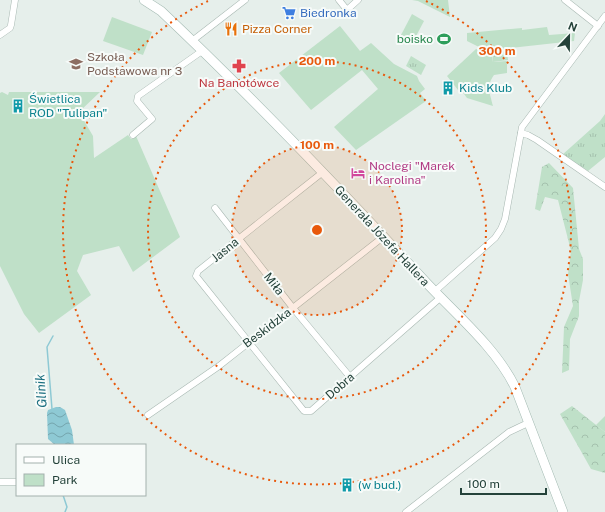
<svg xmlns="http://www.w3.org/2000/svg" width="605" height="512" font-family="'Public Sans',sans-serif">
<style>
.green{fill:#bfe0c8}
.forest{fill:url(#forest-crowns)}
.park{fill:url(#park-tufts)}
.water{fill:url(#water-waves)}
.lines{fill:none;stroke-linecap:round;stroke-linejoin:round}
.stream{stroke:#8ec9d4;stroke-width:1.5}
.street-casing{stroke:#a8b8b2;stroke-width:7}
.secondary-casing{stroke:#a4bbb3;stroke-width:10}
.street{stroke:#fff;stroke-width:6}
.secondary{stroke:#fff;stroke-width:9}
.ring{fill:none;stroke:#e8590c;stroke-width:2;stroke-dasharray:2 4}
.labels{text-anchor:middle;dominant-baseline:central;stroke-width:4;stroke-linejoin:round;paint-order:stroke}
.shop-label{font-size:12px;fill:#366cbe;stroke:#f7fbf9;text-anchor:start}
.food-label{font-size:12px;fill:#c56008;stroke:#f7fbf9;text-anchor:start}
.leisure-label{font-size:12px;fill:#27864d;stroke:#f7fbf9;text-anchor:end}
.education-label{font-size:12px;fill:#785e54;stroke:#f7fbf9;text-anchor:start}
.health-label{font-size:12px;fill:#be3a42;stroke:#f7fbf9}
.culture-label{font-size:12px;fill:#0d838f;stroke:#f7fbf9;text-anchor:start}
.hotel-label{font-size:12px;fill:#b23c85;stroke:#f7fbf9;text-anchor:start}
.street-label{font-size:12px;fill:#24423a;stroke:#f7fbf9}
.water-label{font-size:13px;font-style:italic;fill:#1c6f80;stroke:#f7fbf9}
.centre{fill:#e8590c;stroke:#f7fbf9;stroke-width:2}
.ring-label{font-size:12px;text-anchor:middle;font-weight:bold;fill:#e8590c;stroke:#f7fbf9;stroke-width:4;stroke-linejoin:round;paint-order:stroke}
</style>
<defs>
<pattern id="forest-crowns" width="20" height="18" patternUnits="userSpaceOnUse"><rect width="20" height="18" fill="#bfe0c8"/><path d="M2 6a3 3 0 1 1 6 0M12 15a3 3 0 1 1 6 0" fill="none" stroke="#a4c1ad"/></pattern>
<pattern id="park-tufts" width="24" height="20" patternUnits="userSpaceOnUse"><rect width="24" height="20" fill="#bfe0c8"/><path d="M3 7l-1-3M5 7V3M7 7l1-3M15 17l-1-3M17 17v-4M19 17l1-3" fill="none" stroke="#a4c1ad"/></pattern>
<pattern id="water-waves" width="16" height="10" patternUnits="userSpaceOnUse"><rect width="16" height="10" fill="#8ec9d4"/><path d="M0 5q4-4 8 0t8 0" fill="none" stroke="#74a5ad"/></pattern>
</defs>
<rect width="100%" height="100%" fill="#e6efeb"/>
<g class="green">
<path d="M 412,0 L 448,0 L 450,17 L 418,1 Z"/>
<path d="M 412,14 L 424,21 L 413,42 L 401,35 Z"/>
<path d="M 112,17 L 152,32 L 143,55 L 103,41 Z"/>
<path d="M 340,26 L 360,51 L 371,43 L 394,64 L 417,76 L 419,81 L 425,89 L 420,93 L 426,101 L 356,150 L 334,127 L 378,89 L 362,70 L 311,110 L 279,73 Z"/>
<path d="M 547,27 L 549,35 L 575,33 L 574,41 L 491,50 L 481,48 L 467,41 L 467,33 L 522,28 L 522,30 Z"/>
<path d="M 476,49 L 491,52 L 493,62 L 507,61 L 507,73 L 494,75 C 486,86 490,93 493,106 L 467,98 L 461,90 L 458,90 L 447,76 Z"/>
<path d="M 2,92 L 8,95 L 9,92 L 100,92 L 79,112 L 93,136 L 94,158 L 128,135 L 131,139 L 136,136 L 180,237 L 133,272 L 119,246 L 83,255 L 77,271 L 91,295 L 39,333 L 24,314 L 0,266 L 0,93 Z"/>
<path d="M 605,416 L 605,432 L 596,425 Z"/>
</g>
<g class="forest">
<path d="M 549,163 L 573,188 L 579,249 L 583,259 L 583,280 L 579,301 L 579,316 L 570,339 L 569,370 L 562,373 L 564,327 L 573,306 L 568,274 L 571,251 L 558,200 L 545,197 L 540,211 L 535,209 L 542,167 Z"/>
<path d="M 572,406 L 605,432 L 605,473 L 591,469 L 560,414 Z"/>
</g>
<g class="park">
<path d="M 507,51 L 508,60 L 493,62 L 492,52 Z"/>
<path d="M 411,56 L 426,65 L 421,75 L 406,66 Z"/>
<path d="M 605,114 L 605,157 L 588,171 L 562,155 L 600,121 Z"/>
</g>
<path class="water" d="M 56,407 L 60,407 L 65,410 L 72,430 L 74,445 L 55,445 L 48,439 L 47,413 L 48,410 Z"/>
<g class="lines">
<g class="stream">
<path d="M 52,409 L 47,347 L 53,336"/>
<path d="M 63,495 L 67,507 L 65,512"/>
</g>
<g class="street-casing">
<g id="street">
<path d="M 339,0 L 347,10 L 358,0"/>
<path d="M 565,0 L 598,26"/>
<path d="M 0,35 L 10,28 L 11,25 L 15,0"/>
<path d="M 192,41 L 245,0"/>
<path d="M 521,133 L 528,135 L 537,140 L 605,187"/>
<path d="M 133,135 L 152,119 L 137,101 L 138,96 L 202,51"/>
<path d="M 323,172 L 198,271 L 196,276 L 304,411 L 311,411 L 440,298"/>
<path d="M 215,208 L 293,308 L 350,377"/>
<path d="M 434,292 L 495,238 L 501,229 L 505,219 L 522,127 L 605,16"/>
<path d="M 148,415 L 219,366 L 383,237"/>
<path d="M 0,482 L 17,482"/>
<path d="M 406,512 L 509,432 L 528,423"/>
</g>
</g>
<g class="secondary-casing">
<path id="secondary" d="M 144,0 L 161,11 C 251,96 337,186 421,277 C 452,311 495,346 515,387 L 563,512"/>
</g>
<use href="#street" class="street"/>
<use href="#secondary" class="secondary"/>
</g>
<circle cx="317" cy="230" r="85" fill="#e8590c" fill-opacity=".12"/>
<g class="ring">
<circle cx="317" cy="230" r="85"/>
<circle cx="317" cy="230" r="169"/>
<path d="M426 1A254 254 0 1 1 208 1"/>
</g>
<defs>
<g id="supermarket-bare" transform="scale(1.08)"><path d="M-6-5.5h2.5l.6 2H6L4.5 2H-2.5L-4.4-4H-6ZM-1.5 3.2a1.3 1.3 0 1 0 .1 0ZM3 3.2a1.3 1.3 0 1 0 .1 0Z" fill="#3f7fe0" stroke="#f7fbf9" stroke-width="2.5" paint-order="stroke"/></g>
<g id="restaurant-bare" transform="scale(1.08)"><path d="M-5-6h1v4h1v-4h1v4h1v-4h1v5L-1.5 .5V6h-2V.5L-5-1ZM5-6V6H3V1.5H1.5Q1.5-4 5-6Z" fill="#e8710a" stroke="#f7fbf9" stroke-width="2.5" paint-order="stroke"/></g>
<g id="stadium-bare" transform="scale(1.08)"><path d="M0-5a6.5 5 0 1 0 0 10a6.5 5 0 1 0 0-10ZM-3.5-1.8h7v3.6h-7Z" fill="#2e9e5b" stroke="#f7fbf9" stroke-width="2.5" paint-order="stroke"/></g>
<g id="school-bare" transform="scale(1.08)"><path d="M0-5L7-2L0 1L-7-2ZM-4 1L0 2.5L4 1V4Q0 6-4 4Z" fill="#8d6e63" stroke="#f7fbf9" stroke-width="2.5" paint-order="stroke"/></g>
<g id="pharmacy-bare" transform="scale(1.08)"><path d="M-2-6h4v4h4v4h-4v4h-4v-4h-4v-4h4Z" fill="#e0444e" stroke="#f7fbf9" stroke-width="2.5" paint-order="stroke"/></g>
<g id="building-bare" transform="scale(1.08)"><path d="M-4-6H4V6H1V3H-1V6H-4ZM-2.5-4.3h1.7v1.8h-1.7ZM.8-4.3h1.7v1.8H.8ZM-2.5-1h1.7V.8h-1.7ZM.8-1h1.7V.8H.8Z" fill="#0f9aa8" stroke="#f7fbf9" stroke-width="2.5" paint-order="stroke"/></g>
<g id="hotel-bare" transform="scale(1.08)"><path d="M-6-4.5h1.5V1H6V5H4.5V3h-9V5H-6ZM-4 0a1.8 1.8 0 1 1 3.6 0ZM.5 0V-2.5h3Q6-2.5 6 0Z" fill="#d1479c" stroke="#f7fbf9" stroke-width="2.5" paint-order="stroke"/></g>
</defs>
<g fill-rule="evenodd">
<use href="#supermarket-bare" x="289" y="13"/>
<use href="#restaurant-bare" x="231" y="29"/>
<use href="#stadium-bare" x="444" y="39"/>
<use href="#school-bare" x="76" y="64"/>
<use href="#pharmacy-bare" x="239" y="66"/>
<use href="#building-bare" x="448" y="88"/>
<use href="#building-bare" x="18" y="106"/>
<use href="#hotel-bare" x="358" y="173"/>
<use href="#building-bare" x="347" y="485"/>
</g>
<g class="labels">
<g class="shop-label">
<text x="300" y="13">Biedronka</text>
</g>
<g class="food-label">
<text x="242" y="29">Pizza Corner</text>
</g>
<g class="leisure-label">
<text x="433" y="39">boisko</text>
</g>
<g class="education-label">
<text x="87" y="57">Szkoła<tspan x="87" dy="14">Podstawowa nr 3</tspan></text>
</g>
<g class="health-label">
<text x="239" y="83">Na Banotówce</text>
</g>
<g class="culture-label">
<text x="459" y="88">Kids Klub</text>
<text x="29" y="99">Świetlica<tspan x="29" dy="14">ROD "Tulipan"</tspan></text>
<text x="358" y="485">(w bud.)</text>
</g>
<g class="hotel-label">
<text x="369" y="166">Noclegi "Marek<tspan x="369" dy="14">i Karolina"</tspan></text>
</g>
<g class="street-label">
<text transform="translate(382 236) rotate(47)">Generała Józefa Hallera</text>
<text transform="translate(225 250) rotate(-39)">Jasna</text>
<text transform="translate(274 284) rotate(52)">Miła</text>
<text transform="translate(267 328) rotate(-37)">Beskidzka</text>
<text transform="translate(340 386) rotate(-41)">Dobra</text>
</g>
<g class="water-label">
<text transform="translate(41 391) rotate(-94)">Glinik</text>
</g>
</g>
<circle cx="317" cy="230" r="6" class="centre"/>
<g class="ring-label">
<text x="497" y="55">300 m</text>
<text x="317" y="65">200 m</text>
<text x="317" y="149">100 m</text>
</g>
<rect x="16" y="444" width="130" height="52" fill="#f7fbf9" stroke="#a3b1ad"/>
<rect x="24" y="457" width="20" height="6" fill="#ffffff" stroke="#a3b1ad"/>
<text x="52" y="464" font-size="12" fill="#24423a">Ulica</text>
<rect x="24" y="474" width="20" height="12" fill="#bfe0c8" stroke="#a3b1ad"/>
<text x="52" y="484" font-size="12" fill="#24423a">Park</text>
<g transform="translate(569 36) rotate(22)" stroke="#f7fbf9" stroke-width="3" paint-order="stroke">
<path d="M0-3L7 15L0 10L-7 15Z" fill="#24423a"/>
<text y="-6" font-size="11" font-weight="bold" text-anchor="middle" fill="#24423a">N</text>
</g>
<path d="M461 488v6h85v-6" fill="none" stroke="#24423a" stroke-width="2"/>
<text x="467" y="488" font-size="12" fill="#24423a" stroke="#f7fbf9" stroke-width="3" paint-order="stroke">100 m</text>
</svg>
